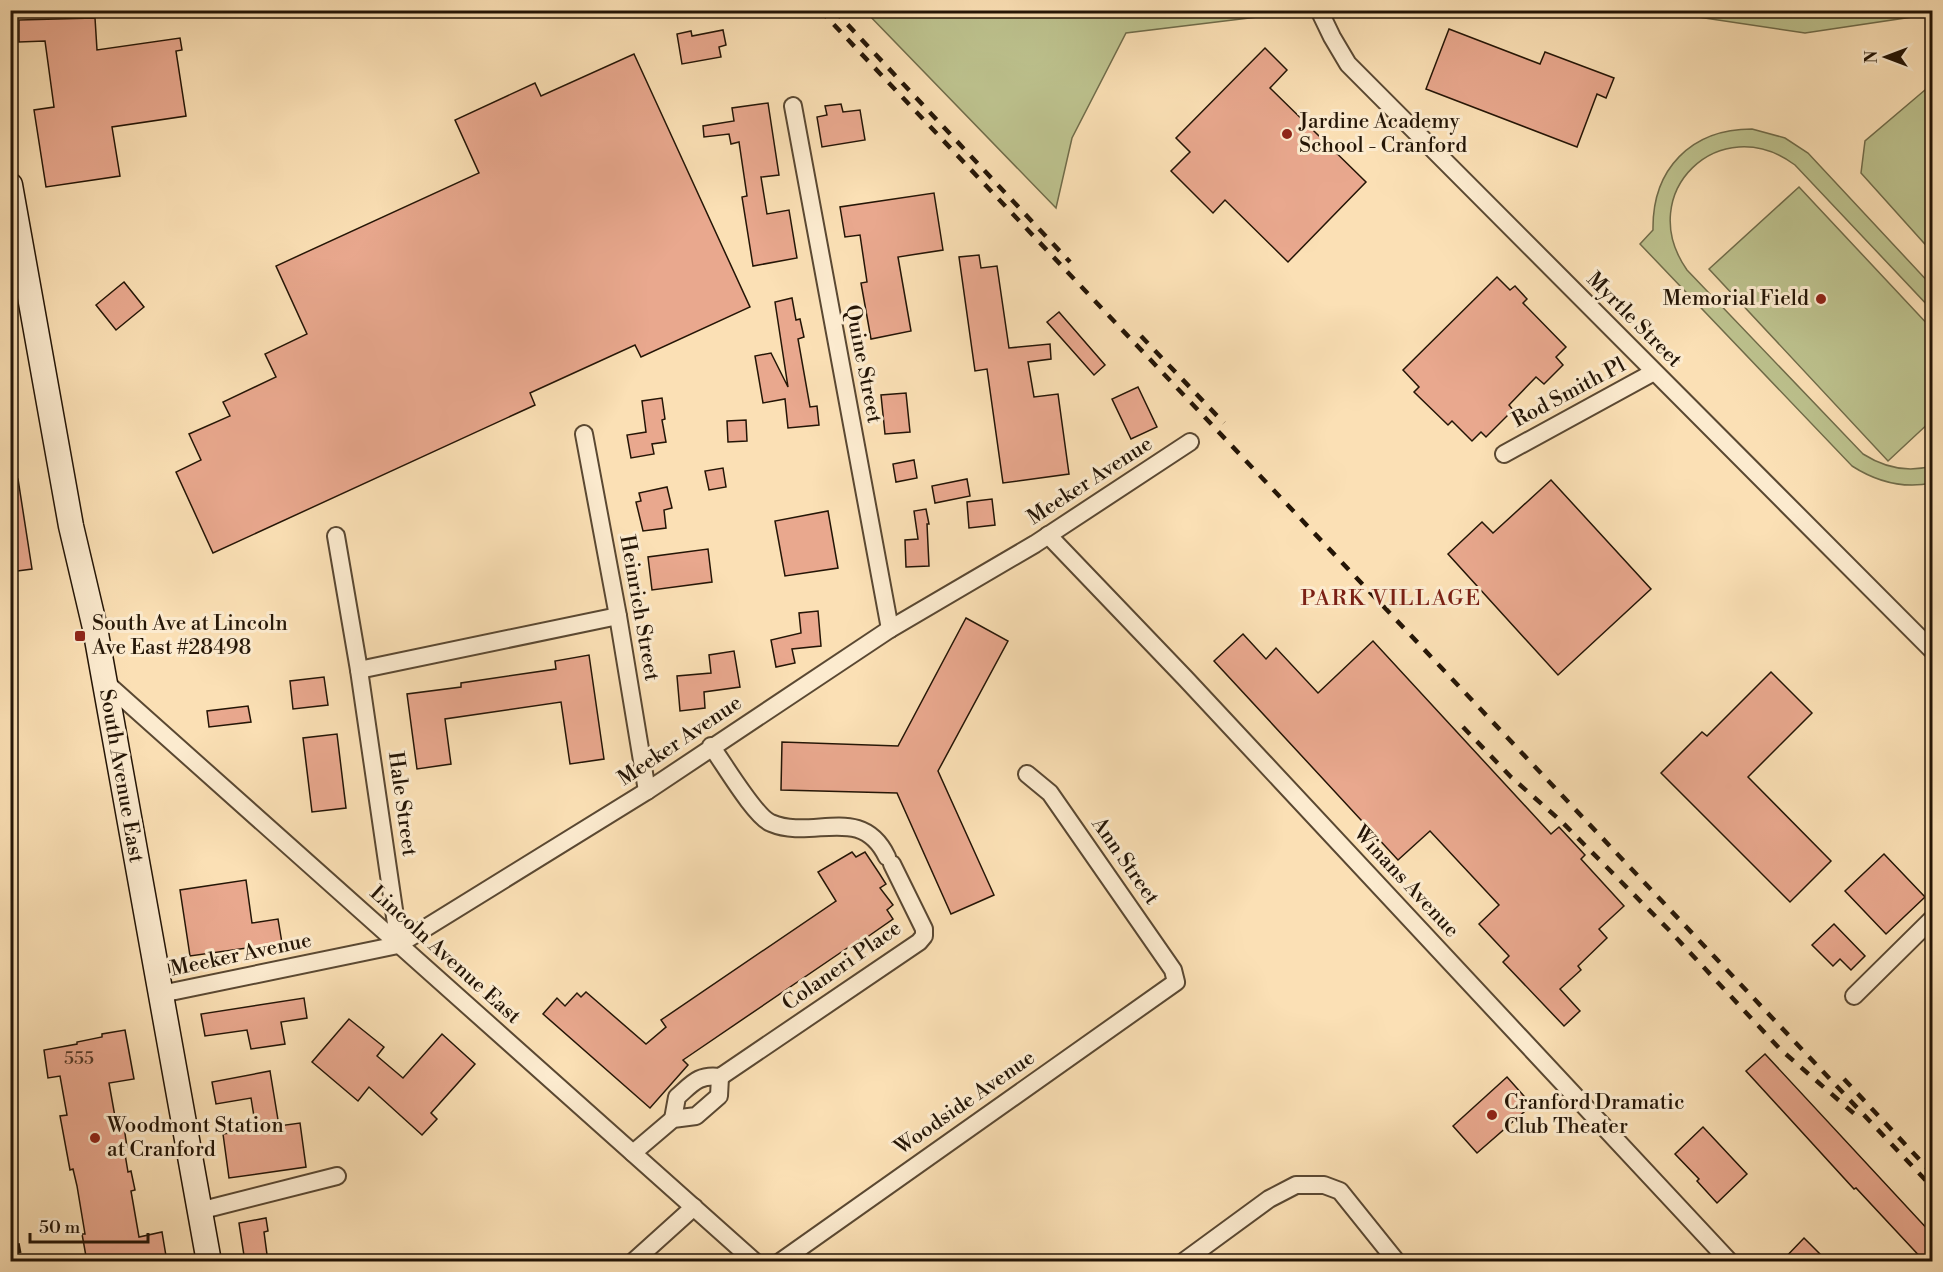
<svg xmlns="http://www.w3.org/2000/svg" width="1943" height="1272" font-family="'Libre Bodoni',serif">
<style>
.green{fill:#bdc28e;stroke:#706c4a;stroke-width:1.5}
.building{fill:#e9a88e;stroke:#241506;stroke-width:1.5}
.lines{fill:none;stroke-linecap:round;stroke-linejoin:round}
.street-casing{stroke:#5a4832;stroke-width:20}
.secondary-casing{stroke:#241506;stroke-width:27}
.street{stroke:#fcebcf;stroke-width:16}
.secondary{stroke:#fcebcf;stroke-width:24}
.rail{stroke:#241506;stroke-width:4.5;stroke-dasharray:10 10;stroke-linecap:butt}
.poi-dot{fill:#8f2418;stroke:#fcebcf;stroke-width:2}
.labels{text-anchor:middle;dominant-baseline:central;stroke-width:6;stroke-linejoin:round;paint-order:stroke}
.number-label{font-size:18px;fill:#553a28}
.poi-label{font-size:21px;fill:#241506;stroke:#fcebcf;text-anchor:start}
.street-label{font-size:21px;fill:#241506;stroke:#fcebcf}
.neighbourhood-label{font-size:22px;letter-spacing:1.5px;fill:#7a1f14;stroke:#fcebcf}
</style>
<rect width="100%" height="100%" fill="#fbe0b5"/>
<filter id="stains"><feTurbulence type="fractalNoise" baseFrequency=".00333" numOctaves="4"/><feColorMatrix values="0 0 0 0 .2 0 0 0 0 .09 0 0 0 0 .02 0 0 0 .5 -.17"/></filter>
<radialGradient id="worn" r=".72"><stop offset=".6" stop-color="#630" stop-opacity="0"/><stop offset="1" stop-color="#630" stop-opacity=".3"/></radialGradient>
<g class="green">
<path d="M 1932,10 L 1932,14 L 1805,33 L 1671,13 L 1453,11 Z"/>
<path d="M 865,11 L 1308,11 L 1126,33 L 1072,138 L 1056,208 Z"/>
<path d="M 1932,84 L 1932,252 L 1861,173 L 1865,141 Z"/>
<path d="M 1752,129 L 1785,138 L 1808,153 L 1932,286 L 1932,310 L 1795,165 C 1720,109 1633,193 1687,270 L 1863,454 C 1885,468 1907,473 1932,466 L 1932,483 C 1903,489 1877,482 1852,466 L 1640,244 L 1653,230 C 1652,169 1691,129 1752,129 Z"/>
<path d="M 1799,187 L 1932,329 L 1932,420 L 1888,461 L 1709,269 Z"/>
</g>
<g class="building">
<path d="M 95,18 L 97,50 L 180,38 L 182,50 L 176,51 L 186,116 L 112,127 L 120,176 L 46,187 L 34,110 L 54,107 L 45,41 L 19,42 L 19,20 Z"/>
<path d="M 1449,29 L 1540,64 L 1545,52 L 1614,78 L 1606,98 L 1597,94 L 1577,147 L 1426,89 Z"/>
<path d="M 723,30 L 726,45 L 719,47 L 721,57 L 682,64 L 677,34 L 691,31 L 692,36 Z"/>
<path d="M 1265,48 L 1287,70 L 1270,88 L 1366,182 L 1288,262 L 1225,200 L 1213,213 L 1171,171 L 1190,152 L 1176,138 Z"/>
<path d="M 634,54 L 750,307 L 641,357 L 635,345 L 530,393 L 535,405 L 213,553 L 176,472 L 201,460 L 189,434 L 230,416 L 223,402 L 276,377 L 265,354 L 307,334 L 276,266 L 479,173 L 455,120 L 535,83 L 541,96 Z"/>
<path d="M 768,103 L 779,175 L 761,177 L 767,214 L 789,210 L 797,258 L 753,266 L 742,197 L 747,196 L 739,142 L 731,144 L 729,134 L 704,137 L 703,126 L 734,121 L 732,108 Z"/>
<path d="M 841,104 L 843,112 L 860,110 L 865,140 L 822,147 L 817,117 L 827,115 L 825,106 Z"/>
<path d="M 934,193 L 943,250 L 898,257 L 911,331 L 871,339 L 861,283 L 867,282 L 860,235 L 845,237 L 840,207 Z"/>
<path d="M 979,255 L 981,268 L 997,266 L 1009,348 L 1050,344 L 1051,359 L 1028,362 L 1034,397 L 1058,394 L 1069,474 L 1003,483 L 987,369 L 975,371 L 959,257 Z"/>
<path d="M 1497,277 L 1510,290 L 1515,286 L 1527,299 L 1523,303 L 1566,347 L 1556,357 L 1563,365 L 1544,384 L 1536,377 L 1509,405 L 1513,410 L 1486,437 L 1481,432 L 1472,441 L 1452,421 L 1448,425 L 1414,392 L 1419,387 L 1403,370 Z"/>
<path d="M 124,282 L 144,307 L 116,330 L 96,305 Z"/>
<path d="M 792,298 L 796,320 L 800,319 L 804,337 L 798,339 L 810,407 L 817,406 L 819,425 L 788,428 L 785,399 L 763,403 L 755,356 L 771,353 L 788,387 L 775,302 Z"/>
<path d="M 1059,312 L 1105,365 L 1094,375 L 1047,322 Z"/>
<path d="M 1138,387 L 1157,427 L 1131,439 L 1112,399 Z"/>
<path d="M 906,393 L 910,432 L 885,434 L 881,395 Z"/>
<path d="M 662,398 L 665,419 L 662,420 L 666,442 L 652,444 L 654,454 L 631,458 L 627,435 L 646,432 L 642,401 Z"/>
<path d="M 746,420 L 747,441 L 728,442 L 727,421 Z"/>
<path d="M 914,460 L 917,478 L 896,482 L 893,464 Z"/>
<path d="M 723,468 L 726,487 L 709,490 L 705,471 Z"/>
<path d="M 10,479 L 18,479 L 32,569 L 10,572 Z"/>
<path d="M 967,479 L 970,496 L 935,503 L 932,486 Z"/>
<path d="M 1551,480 L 1651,589 L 1558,675 L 1448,554 L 1482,522 L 1493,533 Z"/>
<path d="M 667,487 L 672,508 L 664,510 L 666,528 L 643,531 L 636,502 L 641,501 L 639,493 Z"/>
<path d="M 992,499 L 995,525 L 969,528 L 967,502 Z"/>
<path d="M 926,509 L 929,524 L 927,524 L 929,566 L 906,567 L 905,540 L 918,539 L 914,511 Z"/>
<path d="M 828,511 L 838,568 L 785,576 L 775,521 Z"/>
<path d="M 708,549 L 712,582 L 652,590 L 648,557 Z"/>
<path d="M 818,611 L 821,646 L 792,649 L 795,663 L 776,667 L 771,640 L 801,633 L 799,613 Z"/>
<path d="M 966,618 L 1008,641 L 938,771 L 994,895 L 951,914 L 897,793 L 781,790 L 782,742 L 898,746 Z"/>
<path d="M 1243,634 L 1266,659 L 1276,648 L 1318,693 L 1373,641 L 1551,834 L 1559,827 L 1585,855 L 1581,859 L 1624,906 L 1599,929 L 1607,938 L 1578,966 L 1581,970 L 1560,989 L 1580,1011 L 1564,1026 L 1503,962 L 1509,956 L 1479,924 L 1499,905 L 1430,831 L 1398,860 L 1214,661 Z"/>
<path d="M 734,651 L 740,687 L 704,692 L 705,708 L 680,711 L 677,676 L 711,673 L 709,655 Z"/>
<path d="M 589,655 L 604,759 L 570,764 L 561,702 L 445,719 L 451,764 L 417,769 L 407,694 L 461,687 L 461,683 L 556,669 L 555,661 Z"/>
<path d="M 1771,672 L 1812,713 L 1748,777 L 1831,861 L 1790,902 L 1661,773 L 1702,732 L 1707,736 Z"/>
<path d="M 324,677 L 328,705 L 293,709 L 290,681 Z"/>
<path d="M 248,706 L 251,722 L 209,727 L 207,711 Z"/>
<path d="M 337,734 L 346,808 L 312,812 L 303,738 Z"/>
<path d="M 852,852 L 856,857 L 865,852 L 879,873 L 886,884 L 880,888 L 893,905 L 887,910 L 893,919 L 863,940 L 862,938 L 683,1060 L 688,1065 L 650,1108 L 543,1014 L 557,998 L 565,1006 L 577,993 L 581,997 L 586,992 L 646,1044 L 666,1027 L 661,1020 L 836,901 L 818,872 Z"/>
<path d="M 1884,854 L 1925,897 L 1886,934 L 1845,891 Z"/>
<path d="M 246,880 L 252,923 L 278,919 L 282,943 L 190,956 L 180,890 Z"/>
<path d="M 1834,924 L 1865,956 L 1851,970 L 1840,959 L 1833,966 L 1812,945 Z"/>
<path d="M 304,998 L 307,1018 L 281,1022 L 285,1044 L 251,1049 L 247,1030 L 205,1036 L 201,1014 Z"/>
<path d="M 349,1019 L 384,1047 L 377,1056 L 403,1078 L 442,1034 L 475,1064 L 431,1113 L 437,1119 L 422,1135 L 369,1087 L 358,1101 L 312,1062 Z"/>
<path d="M 125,1030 L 134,1079 L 109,1083 L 117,1128 L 124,1127 L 127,1147 L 124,1148 L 128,1172 L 131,1171 L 135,1190 L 131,1191 L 139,1237 L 162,1232 L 167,1262 L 87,1262 L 82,1234 L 85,1234 L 77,1186 L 73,1169 L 70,1170 L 60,1116 L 67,1115 L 60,1076 L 48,1078 L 44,1050 L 77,1044 L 77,1042 L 102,1037 L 102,1034 Z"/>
<path d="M 1765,1054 L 1932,1234 L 1932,1262 L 1925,1262 L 1856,1188 L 1854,1189 L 1746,1071 Z"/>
<path d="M 270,1071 L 279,1126 L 300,1123 L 306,1167 L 229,1178 L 223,1134 L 256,1129 L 251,1098 L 216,1104 L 212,1082 Z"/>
<path d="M 1507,1077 L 1532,1105 L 1477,1153 L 1453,1126 Z"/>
<path d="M 1703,1127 L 1747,1174 L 1717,1203 L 1697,1181 L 1699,1179 L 1675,1154 Z"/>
<path d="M 266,1218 L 268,1231 L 264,1232 L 268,1262 L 245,1262 L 239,1223 Z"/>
<path d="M 1804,1238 L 1828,1262 L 1781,1262 Z"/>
</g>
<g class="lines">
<g class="street-casing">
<g id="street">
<path d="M 1319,10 L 1332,37 L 1348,64 L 1932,650"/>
<path d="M 793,106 L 890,629"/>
<path d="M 584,434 L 618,616 L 647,791"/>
<path d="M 1504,454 L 1654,372"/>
<path d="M 1048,535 L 1186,679 L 1730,1262"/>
<path d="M 336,536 L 359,670 L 399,944"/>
<path d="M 359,670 L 618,616"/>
<path d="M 105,682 L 755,1262"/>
<path d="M 711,746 C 723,762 755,817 771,823 C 813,841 861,803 887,857"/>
<path d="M 161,994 L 398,945 L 647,791 L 890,629 L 1035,544 L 1190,442"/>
<path d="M 1854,996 L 1932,919"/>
<path d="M 673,1119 L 677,1097 C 692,1084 698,1074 720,1077 L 919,942 L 924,936 L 924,929 L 892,864"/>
<path d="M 633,1153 L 673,1119 L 696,1116 L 719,1096 L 720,1077"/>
<path d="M 199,1211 L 337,1176"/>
<path d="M 633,1262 L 694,1207"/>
<path d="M 780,1262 L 1176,982 L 1173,970 L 1050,793 L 1027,774"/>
<path d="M 1183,1262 L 1269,1199 L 1296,1185 L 1324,1185 L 1340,1191 L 1397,1262"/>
</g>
</g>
<g class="secondary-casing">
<path id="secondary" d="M 10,185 L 71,526 L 95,628 L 209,1262"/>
</g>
<use href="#street" class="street"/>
<use href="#secondary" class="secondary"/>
<g class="rail">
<path d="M 820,10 L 1932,1187"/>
<path d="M 834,10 L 1070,262"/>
<path d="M 1141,336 L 1224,423"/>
<path d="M 1463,727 L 1511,777 L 1561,821 L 1668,929 L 1780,1049 L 1859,1118"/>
<path d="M 1844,1079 L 1932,1173"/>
<path d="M 10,1204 L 21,1262"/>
</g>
</g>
<g class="poi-dot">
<circle cx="1287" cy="134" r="6"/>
<circle cx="1821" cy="299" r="6"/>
<rect x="74" y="630" width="12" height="12" rx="3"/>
<circle cx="1492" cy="1115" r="6"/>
<circle cx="95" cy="1138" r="6"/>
</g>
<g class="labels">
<g class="number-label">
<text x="79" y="1058">555</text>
</g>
<g class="poi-label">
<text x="1299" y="122">Jardine Academy<tspan x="1299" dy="24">School - Cranford</tspan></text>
<text x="1809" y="299" text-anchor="end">Memorial Field</text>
<text x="92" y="624">South Ave at Lincoln<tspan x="92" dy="24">Ave East #28498</tspan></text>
<text x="1504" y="1103">Cranford Dramatic<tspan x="1504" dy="24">Club Theater</tspan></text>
<text x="107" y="1126">Woodmont Station<tspan x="107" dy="24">at Cranford</tspan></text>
</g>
<g class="street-label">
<text transform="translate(1634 320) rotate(45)">Myrtle Street</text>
<text transform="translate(863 364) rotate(79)">Quine Street</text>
<text transform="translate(1569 393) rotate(-28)">Rod Smith Pl</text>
<text transform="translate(1090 481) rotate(-33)">Meeker Avenue</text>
<text transform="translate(639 608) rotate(80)">Heinrich Street</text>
<text transform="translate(680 741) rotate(-34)">Meeker Avenue</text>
<text transform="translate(121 776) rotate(80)">South Avenue East</text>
<text transform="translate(402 804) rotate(82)">Hale Street</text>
<text transform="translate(1125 861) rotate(55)">Ann Street</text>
<text transform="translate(1406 882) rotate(47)">Winans Avenue</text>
<text transform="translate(241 955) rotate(-12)">Meeker Avenue</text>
<text transform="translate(445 955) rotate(42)">Lincoln Avenue East</text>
<text transform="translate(842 966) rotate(-35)">Colaneri Place</text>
<text transform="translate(965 1103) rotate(-35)">Woodside Avenue</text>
</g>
<g class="neighbourhood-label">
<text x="1391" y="598">PARK VILLAGE</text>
</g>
</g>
<rect width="1943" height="1272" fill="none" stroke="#fbe0b5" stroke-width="36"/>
<rect x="12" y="12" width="1919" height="1248" fill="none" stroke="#241506" stroke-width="3"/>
<rect x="18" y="18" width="1907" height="1236" fill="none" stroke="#241506" stroke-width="1.5"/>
<g transform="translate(1886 57) rotate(270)" stroke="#fcebcf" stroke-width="4.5" paint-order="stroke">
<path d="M0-4.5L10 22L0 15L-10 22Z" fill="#241506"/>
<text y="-9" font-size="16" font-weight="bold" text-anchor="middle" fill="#241506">N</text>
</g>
<path d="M30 1233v9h118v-9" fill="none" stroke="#241506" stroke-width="3"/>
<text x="39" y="1233" font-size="18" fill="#241506" stroke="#fcebcf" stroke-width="4.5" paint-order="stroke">50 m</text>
<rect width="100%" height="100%" filter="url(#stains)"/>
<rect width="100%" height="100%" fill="url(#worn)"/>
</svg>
